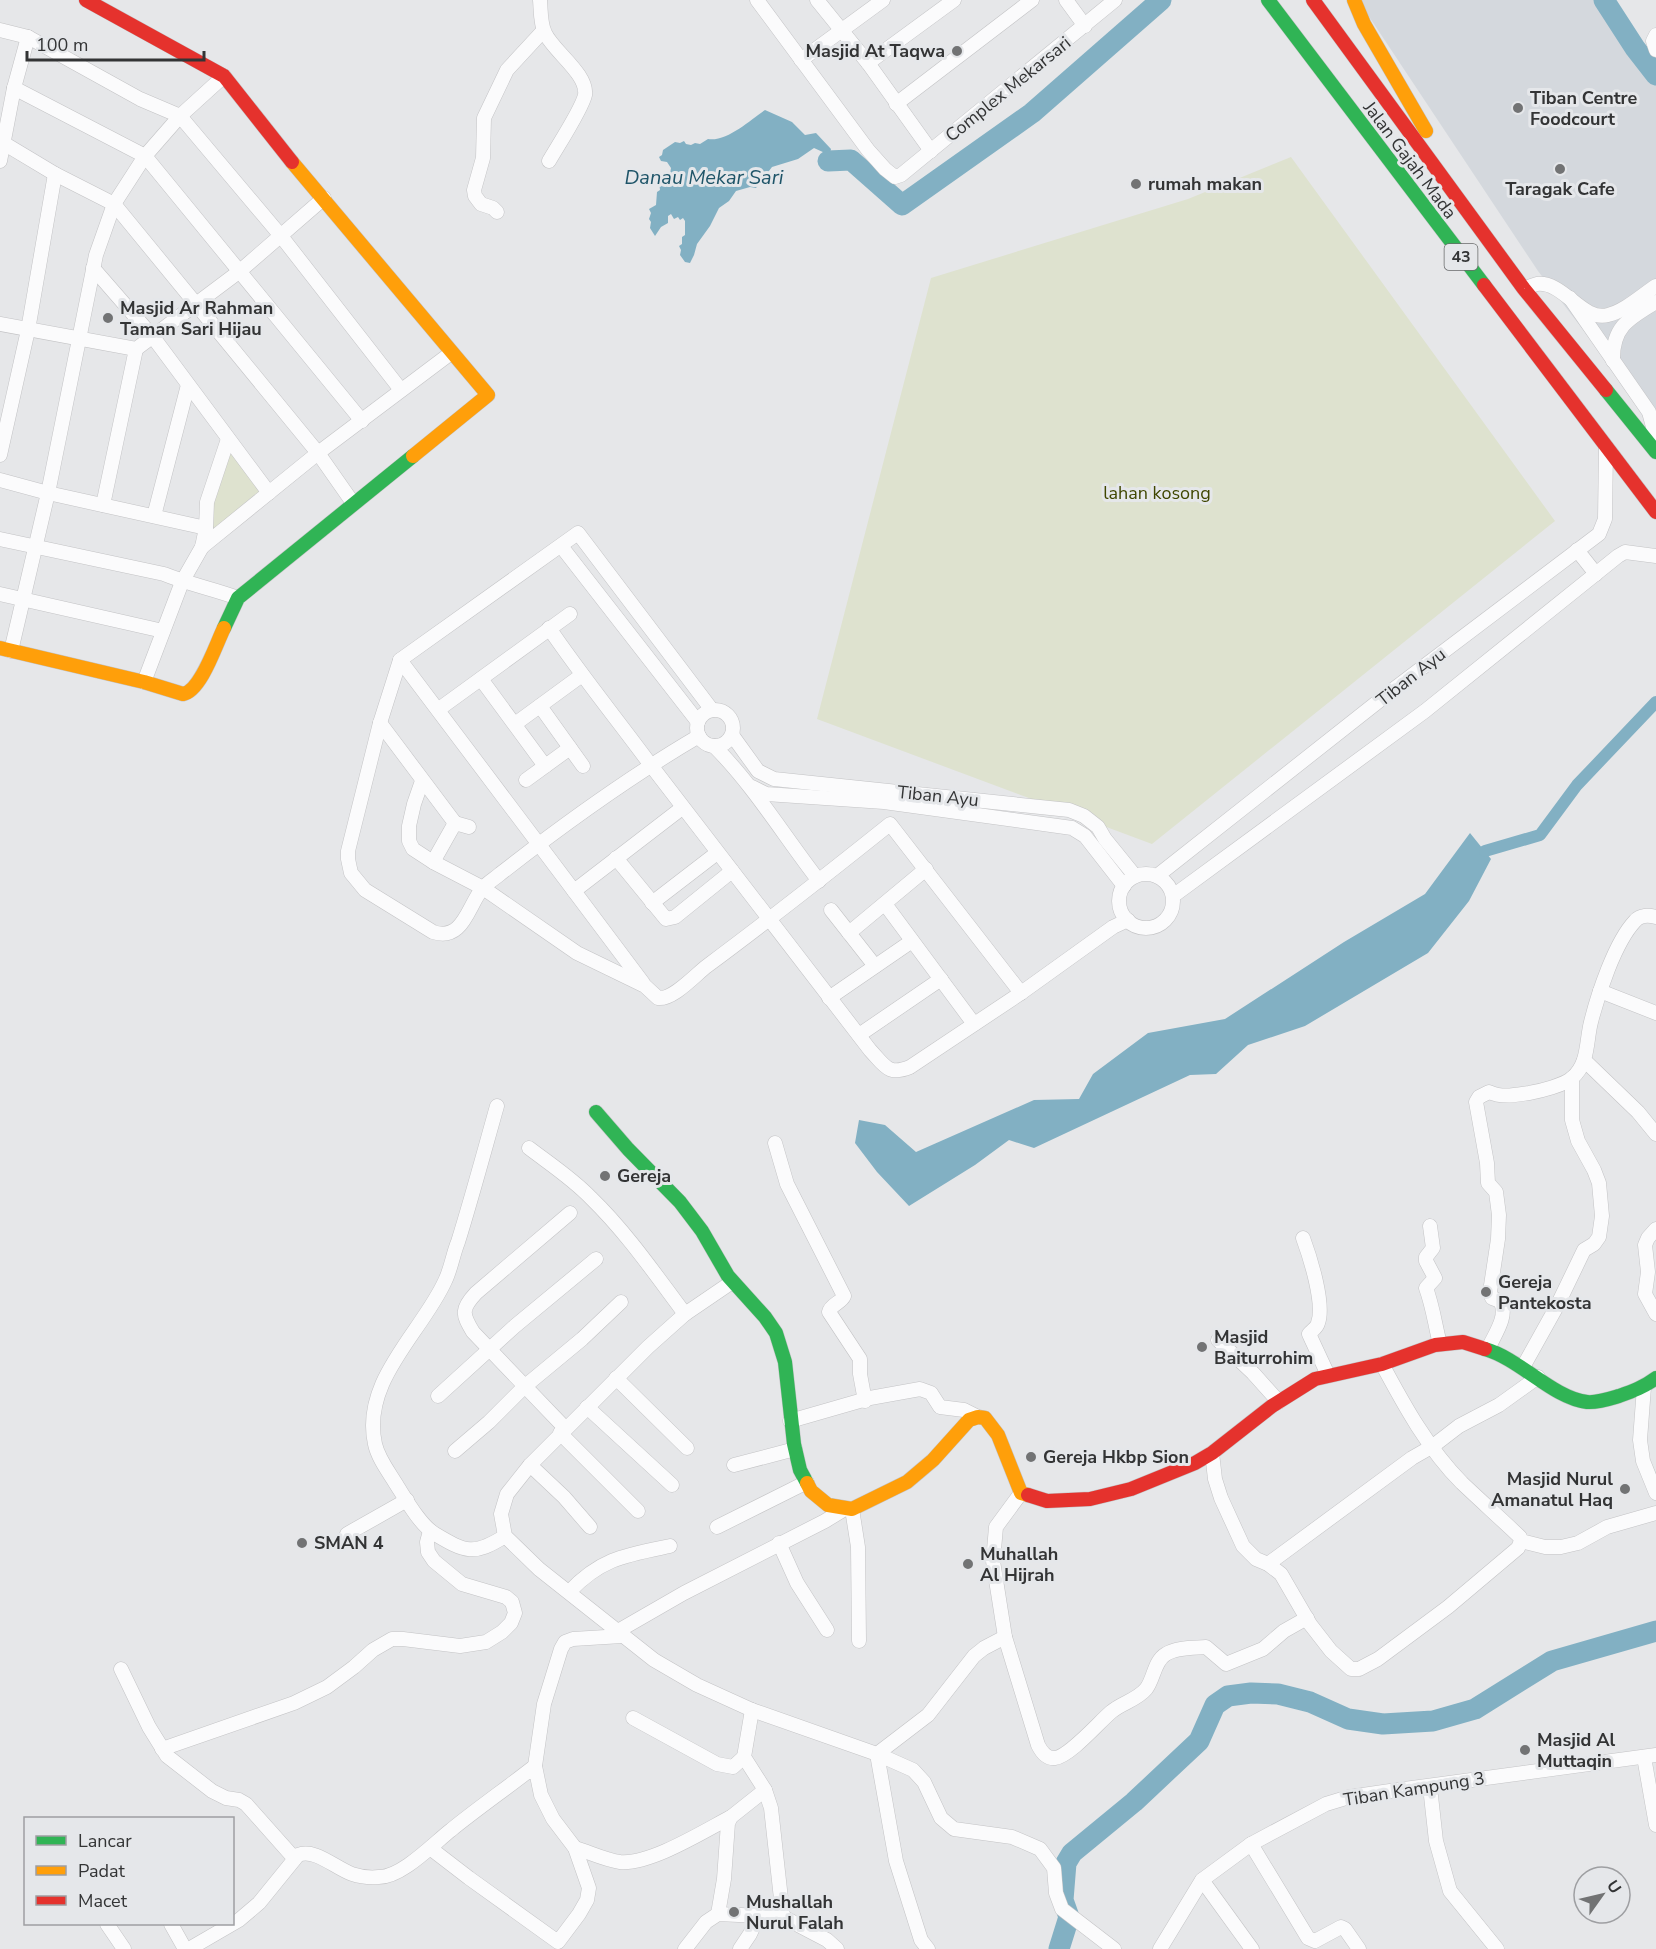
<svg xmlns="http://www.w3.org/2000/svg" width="1656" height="1949" font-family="'Nunito Sans',sans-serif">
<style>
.built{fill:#d4d8dd}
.green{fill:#dee2cf}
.water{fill:#82b0c3}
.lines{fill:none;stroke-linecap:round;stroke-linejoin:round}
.canal{stroke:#82b0c3;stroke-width:12}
.river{stroke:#82b0c3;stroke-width:21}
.street-casing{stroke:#c3c3c5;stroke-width:15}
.fast-casing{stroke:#c3c3c5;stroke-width:15}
.slow-casing{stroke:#c3c3c5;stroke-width:15}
.jam-casing{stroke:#c3c3c5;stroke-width:15}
.street{stroke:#fbfbfc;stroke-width:14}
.fast{stroke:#30b455;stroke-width:14}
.slow{stroke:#ff9f0a;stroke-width:14}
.jam{stroke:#e5322d;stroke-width:14}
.poi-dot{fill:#727374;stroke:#e5e7ea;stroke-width:2}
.labels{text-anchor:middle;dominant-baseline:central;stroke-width:6;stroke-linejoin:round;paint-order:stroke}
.shield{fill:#e5e7ea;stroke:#686a6b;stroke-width:1.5}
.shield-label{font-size:16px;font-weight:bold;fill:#333435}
.poi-label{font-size:18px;font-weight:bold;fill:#333435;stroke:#e5e7ea;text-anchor:start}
.street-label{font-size:18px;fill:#333435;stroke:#e5e7ea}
.park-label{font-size:18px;fill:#3f4600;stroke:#e5e7ea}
.water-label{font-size:20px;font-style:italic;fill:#1e5468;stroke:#e5e7ea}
</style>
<rect width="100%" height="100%" fill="#e6e7e9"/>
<path class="built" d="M 1358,0 L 1604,0 L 1636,45 L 1656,69 L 1656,425 L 1538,271 Z"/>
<g class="green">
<path d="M 1291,157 L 1555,521 L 1152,844 L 817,719 L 931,278 L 1188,199 Z"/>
<path d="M 228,439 L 269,493 L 202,543 Z"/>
</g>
<g class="water">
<path d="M 765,110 L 792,122 L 805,135 L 816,133 L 831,149 L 828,161 L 825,153 L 814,148 L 798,159 L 772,167 L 756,188 L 750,187 L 736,191 L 729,201 L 719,208 L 710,226 L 697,244 L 694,255 L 690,263 L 685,262 L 680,255 L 681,250 L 679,246 L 682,244 L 682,237 L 685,235 L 685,221 L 683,218 L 680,220 L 678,217 L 674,219 L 671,214 L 668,216 L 668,223 L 661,227 L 655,236 L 650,228 L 651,222 L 649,219 L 651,213 L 649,209 L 656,205 L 657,192 L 660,190 L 659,181 L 670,174 L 671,168 L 667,162 L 661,161 L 659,157 L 662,155 L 663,150 L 675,142 L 680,143 L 684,141 L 686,144 L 691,145 L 695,143 L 700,144 L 708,139 C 727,142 750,120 765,110 Z"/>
<path d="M 1470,833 L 1491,859 L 1469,901 L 1428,953 L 1305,1026 L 1248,1045 L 1216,1074 L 1190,1075 L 1034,1148 L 1009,1140 L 975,1165 L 909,1206 L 877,1172 L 855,1143 L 859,1120 L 885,1125 L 916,1152 L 1034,1100 L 1079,1099 L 1093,1074 L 1148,1033 L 1225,1019 L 1344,942 L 1425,894 Z"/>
</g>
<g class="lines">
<path class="canal" d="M 1485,851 L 1540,835 L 1577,785 L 1656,702"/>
<g class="river">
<path d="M 1604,0 L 1635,48 L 1656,75"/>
<path d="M 828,161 L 851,160 L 902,205 L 1032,113 L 1161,0"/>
<path d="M 1059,1949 L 1069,1917 L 1063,1900 L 1066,1863 L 1072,1853 L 1134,1802 L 1199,1741 L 1215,1705 L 1228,1696 L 1251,1693 L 1278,1694 L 1310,1702 L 1348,1719 L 1383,1724 L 1433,1721 L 1475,1709 L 1552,1661 L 1656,1631"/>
</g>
<g class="street-casing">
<g id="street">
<path d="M 540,0 C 541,10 540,23 545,33 C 553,51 588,74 585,95 C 582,109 557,147 549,161"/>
<path d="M 757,0 L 868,150 L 885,169 L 895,177 L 901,175 L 1115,0"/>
<path d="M 817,0 L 868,63 L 931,151"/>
<path d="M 1066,0 L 1085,26"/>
<path d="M 0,30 L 28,37 L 140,99 L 180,116 L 281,236 L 401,390"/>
<path d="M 1656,35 L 1653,41 L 1656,50"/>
<path d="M 801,60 L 883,0"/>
<path d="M 868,63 L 954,0"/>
<path d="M 14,88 L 145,156 L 362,421"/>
<path d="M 896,104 L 1032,0"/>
<path d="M 0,141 L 55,174 L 114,204 L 318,453 L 353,503"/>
<path d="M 0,161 L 14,88 L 28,37"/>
<path d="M 497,212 L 493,208 L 481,204 L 475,196 L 474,190 L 483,158 L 484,118 L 507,70 L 543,31"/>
<path d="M 93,268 L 153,337 L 269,493"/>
<path d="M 1524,289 C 1528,287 1533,285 1537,284 C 1564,281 1582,322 1608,315 C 1625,311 1642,295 1656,286"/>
<path d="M 1570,298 L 1649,412 L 1656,438"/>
<path d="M 0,324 L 136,349 L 240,271 L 324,198"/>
<path d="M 1613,361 C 1612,327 1629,318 1656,302"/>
<path d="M 0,455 L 28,330 L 55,174"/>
<path d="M 0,480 L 48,493 L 206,528"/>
<path d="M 103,505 L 136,349"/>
<path d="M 154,516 L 188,385"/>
<path d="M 0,539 L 164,574 C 188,584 214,589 238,598"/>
<path d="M 561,546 L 698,722"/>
<path d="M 202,547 L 318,453 L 451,353"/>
<path d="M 1577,550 L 1596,574"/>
<path d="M 0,594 L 163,631"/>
<path d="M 549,628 C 581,675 616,718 650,764 C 723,860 797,955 870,1050 C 885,1066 888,1076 910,1067 L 1021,993 L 1113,927 L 1128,920"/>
<path d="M 11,651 L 48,493 L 96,255 L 114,204 L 145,156 L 180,116 L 224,76"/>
<path d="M 400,660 L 574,891 L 682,808"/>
<path d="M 481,679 L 545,766"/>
<path d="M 144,682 L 182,582 L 202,547 L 206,528 L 207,502 L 228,439"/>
<path d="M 540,706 L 583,766"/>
<path d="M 439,709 L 570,614"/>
<circle cx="715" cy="728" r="18"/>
<path d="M 380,723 L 455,823"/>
<path d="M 515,724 L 582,675"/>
<path d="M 732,735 L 758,771 L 774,779 L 1069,810 L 1084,816 L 1098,827 L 1105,839 L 1135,876"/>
<path d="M 699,736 C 629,777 564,824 500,874 C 494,879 487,883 482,889 C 468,906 463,942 433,932 L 365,890 L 351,873 L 348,859 L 348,851 L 380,723 L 400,660 L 578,533 L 712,710"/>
<path d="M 714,746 C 754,786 784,836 819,881"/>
<path d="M 526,780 L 570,748"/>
<path d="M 422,781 L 414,804 L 409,826 L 409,841 L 413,849 L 433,862 L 483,888 L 577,953 L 645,986 L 658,998 C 673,1000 695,975 707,966 C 769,920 830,872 890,824 L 1021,993"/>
<path d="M 752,787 L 766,794 L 884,802 L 1072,828 L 1085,836 L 1124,886"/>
<path d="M 616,858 L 666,919 L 675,917 L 732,871"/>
<path d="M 433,862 L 455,823 L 469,827"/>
<circle cx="1146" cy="901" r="27"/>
<path d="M 1157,876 L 1394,689 L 1599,534 L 1605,519 L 1606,448"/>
<path d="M 574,891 L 643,983"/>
<path d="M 1173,896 L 1425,711 L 1618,556 L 1625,552 L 1656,556"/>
<path d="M 652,903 L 717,853"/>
<path d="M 885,904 L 974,1024"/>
<path d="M 831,910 L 875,966"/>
<path d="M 849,933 L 926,869"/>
<path d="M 1600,991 L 1656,1013"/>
<path d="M 829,998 L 912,941"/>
<path d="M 859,1035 L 941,979"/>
<path d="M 1584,1060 L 1638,1112 L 1656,1134"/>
<path d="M 497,1106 C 484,1152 472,1197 458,1242 C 453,1254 451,1269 445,1281 C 422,1332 361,1381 375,1444 C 378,1458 388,1471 396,1484 C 405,1498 420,1525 435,1534 C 465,1552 474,1556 505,1536"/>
<path d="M 775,1143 L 787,1184 L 844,1296 C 841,1303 831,1304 829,1312 L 860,1359 L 860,1374 L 865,1401"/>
<path d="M 529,1148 C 550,1164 573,1179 591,1198 C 627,1233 655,1274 685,1314"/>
<path d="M 1430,1226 L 1433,1248 L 1426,1257 L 1426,1261 L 1435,1278 L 1426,1288 C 1433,1307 1435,1325 1440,1344"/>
<path d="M 1656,1229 L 1648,1238 L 1645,1245 L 1648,1272 L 1645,1294 L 1656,1314"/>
<path d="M 1303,1238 C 1310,1257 1325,1304 1318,1323 C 1317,1328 1312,1330 1309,1334 L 1328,1375"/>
<path d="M 732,1282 L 685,1314 L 648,1347 L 530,1465 L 507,1494 L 501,1514 L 505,1536 L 539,1569 L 654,1660 L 697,1685 L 752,1710 L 877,1754 L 913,1770 L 924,1782 L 941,1818 L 954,1829 L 1012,1837 L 1040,1849 L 1054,1868 L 1056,1893 L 1062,1909 L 1114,1949"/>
<path d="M 1218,1340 L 1253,1373 L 1279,1402"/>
<path d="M 1488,1349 C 1494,1335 1509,1316 1500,1301 L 1492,1298 L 1490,1292 L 1498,1239 L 1499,1215 L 1496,1192 L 1488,1183 L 1487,1163 L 1476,1102 L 1479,1097 L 1489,1092 C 1502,1098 1515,1095 1529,1093 C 1541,1091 1564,1085 1572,1078 C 1589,1064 1586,1041 1591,1022 C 1598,994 1615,942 1635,921 C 1640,915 1649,915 1656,917"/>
<path d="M 1382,1364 C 1404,1405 1428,1449 1462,1483 C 1481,1501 1501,1519 1520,1537 L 1521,1541 L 1545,1547 L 1561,1547 L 1578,1543 L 1607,1527 L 1656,1513"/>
<path d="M 1523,1367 L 1557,1306 L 1584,1250 L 1594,1244 L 1599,1237 L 1602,1216 L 1599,1183 L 1594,1170 L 1578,1141 L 1572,1120 L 1572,1078"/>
<path d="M 616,1378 L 687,1448"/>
<path d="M 1644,1387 L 1640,1440 L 1643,1461 L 1656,1493"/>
<path d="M 438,1396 L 515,1326 L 596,1259"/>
<path d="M 587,1407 L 672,1485"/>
<path d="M 790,1421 L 870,1398 L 920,1389 L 931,1393 L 940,1407 L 964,1410 L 978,1417"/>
<path d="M 565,1428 L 473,1332 C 462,1314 461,1309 476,1293 L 570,1213"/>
<path d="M 560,1433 L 638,1511"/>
<path d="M 455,1451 L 489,1422 L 524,1387 L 582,1339 L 621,1302"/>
<path d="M 1212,1453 L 1215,1479 L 1221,1498 L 1243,1546 L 1256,1559 L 1268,1564 L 1281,1574 L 1310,1624 L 1331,1651 L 1351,1669 L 1359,1669 L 1378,1659 L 1448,1607 L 1518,1548 L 1521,1541"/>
<path d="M 530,1465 L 564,1497 L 590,1527"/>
<path d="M 734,1465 L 795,1449"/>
<path d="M 1021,1493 L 996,1527 L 993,1561 L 1005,1637 L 1038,1745 C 1041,1751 1046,1759 1055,1758 C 1070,1756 1099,1722 1111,1712 C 1121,1703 1137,1700 1146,1689 C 1154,1679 1154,1661 1166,1654 C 1177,1647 1194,1648 1206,1647 L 1226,1664 L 1263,1649 L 1284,1631 L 1307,1618"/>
<path d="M 852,1509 L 858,1547 L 859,1641"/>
<path d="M 717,1527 L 807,1482"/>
<path d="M 347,1534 L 407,1500"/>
<path d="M 779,1543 L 797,1583 L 827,1630"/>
<path d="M 1268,1564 L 1412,1458 L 1433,1446 L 1459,1426 L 1499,1405 L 1538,1377"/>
<path d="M 569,1592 C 601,1558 626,1555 670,1546"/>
<path d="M 618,1631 L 684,1593 L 825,1521 L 843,1510"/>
<path d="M 121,1669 L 149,1727 L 167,1756 L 212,1791 L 226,1798 L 239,1800 L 246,1804 L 294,1858"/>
<path d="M 752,1710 L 744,1757 L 765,1790 L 771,1808 L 783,1917"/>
<path d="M 633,1718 L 717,1764 L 733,1767 L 744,1757"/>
<path d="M 162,1749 L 294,1703 L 327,1687 L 354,1667 L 373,1650 L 392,1639 L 403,1639 L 460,1646 L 486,1642 L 502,1632 L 511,1623 L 515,1613 L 512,1602 L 506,1597 L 462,1584 L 434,1561 L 428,1552 L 427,1542 L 430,1531"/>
<path d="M 1644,1757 L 1656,1825"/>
<path d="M 535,1766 L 544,1704 L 561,1649 L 565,1642 L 573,1639 L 622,1636"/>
<path d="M 1430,1787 L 1436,1841 L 1450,1891 L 1497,1949"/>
<path d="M 1251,1844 L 1308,1938 L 1315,1941 L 1341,1927 L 1345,1929 L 1359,1949"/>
<path d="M 575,1848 C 589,1852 605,1860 620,1862 C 650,1865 704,1831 731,1817"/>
<path d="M 1202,1880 L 1252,1949"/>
<path d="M 718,1914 L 724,1879 L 728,1823 L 731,1817 L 765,1790"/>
<path d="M 107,1924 L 124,1949"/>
<path d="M 171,1924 L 185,1949"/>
<path d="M 189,1949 L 239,1920 L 259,1903 L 298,1855 C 315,1848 335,1868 352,1874 C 361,1877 370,1878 379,1877 C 402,1877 433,1844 451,1830 C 478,1808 507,1788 535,1766 L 541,1795 L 553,1819 L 575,1848 L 589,1888 L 587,1900 L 579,1914 L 558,1942 L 469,1878 L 430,1848"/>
<path d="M 685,1949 L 706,1922 L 718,1914 L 783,1917 L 827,1940 L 837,1949"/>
<path d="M 740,1949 L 750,1934 L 758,1917"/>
<path d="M 928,1949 L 921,1940 L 896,1861 L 877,1754 L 928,1715 L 974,1656 L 984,1648 L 1005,1637"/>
<path d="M 1160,1949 L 1202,1880 L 1251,1844 L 1326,1804 L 1349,1797 L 1397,1790 L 1656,1755"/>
</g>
</g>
<g class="fast-casing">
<g id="fast">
<path d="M 1268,0 L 1484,285"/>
<path d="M 1606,390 L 1656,452"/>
<path d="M 224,628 L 238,598 L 413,456"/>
<path d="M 596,1112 L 628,1149 L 680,1202 L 702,1231 L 728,1276 L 765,1317 L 776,1333 L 785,1362 L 794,1444 L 800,1470 L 807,1483"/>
<path d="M 1485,1349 C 1520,1359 1553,1398 1587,1402 C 1597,1403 1609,1399 1619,1396 C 1633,1391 1644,1387 1656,1378"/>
</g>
</g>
<g class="slow-casing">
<g id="slow">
<path d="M 1354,0 L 1364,24 L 1426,131"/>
<path d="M 292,162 L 488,395 L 413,456"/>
<path d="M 0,648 L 144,682 L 183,694 C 201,691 216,644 224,628"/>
<path d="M 807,1483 L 811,1491 L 828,1505 L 852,1509 L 907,1482 L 933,1460 L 969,1420 L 978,1417 L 985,1418 L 998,1435 L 1021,1493 L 1028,1495"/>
</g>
</g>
<g class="jam-casing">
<g id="jam">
<path d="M 86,0 L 224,76 L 292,162"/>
<path d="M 1313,0 L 1524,289 L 1606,390"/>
<path d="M 1484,285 L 1656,512"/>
<path d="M 1028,1495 L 1047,1501 L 1090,1499 L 1131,1489 L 1195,1463 L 1212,1453 L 1272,1406 L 1315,1379 L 1382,1364 L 1435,1345 L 1463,1342 L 1485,1349"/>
</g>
</g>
<use href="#street" class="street"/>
<use href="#fast" class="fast"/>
<use href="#slow" class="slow"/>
<use href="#jam" class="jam"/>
</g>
<g class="poi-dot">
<circle cx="957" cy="51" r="6"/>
<circle cx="1518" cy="108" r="6"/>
<circle cx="1560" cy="169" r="6"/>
<circle cx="1136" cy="184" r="6"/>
<circle cx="108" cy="318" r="6"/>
<circle cx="605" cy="1176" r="6"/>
<circle cx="1486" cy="1292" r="6"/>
<circle cx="1202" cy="1347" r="6"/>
<circle cx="1031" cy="1457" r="6"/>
<circle cx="1625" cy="1489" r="6"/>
<circle cx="302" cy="1543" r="6"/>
<circle cx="968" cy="1564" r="6"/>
<circle cx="1525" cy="1750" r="6"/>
<circle cx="734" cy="1912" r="6"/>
</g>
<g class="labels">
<rect class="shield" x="1444.5" y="244" width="33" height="26" rx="4.5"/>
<g class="shield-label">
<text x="1461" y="257">43</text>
</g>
<g class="poi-label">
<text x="945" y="51" text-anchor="end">Masjid At Taqwa</text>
<text x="1530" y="98">Tiban Centre<tspan x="1530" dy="21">Foodcourt</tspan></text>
<text x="1148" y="184">rumah makan</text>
<text x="1560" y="189" text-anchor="middle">Taragak Cafe</text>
<text x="120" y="308">Masjid Ar Rahman<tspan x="120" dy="21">Taman Sari Hijau</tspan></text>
<text x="617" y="1176">Gereja</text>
<text x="1498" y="1282">Gereja<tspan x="1498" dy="21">Pantekosta</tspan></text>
<text x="1214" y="1337">Masjid<tspan x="1214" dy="21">Baiturrohim</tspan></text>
<text x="1043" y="1457">Gereja Hkbp Sion</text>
<text x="1613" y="1479" text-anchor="end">Masjid Nurul<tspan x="1613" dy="21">Amanatul Haq</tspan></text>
<text x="314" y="1543">SMAN 4</text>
<text x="980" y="1554">Muhallah<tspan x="980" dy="21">Al Hijrah</tspan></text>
<text x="1537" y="1740">Masjid Al<tspan x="1537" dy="21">Muttaqin</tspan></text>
<text x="746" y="1902">Mushallah<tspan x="746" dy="21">Nurul Falah</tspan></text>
</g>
<g class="street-label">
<text transform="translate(1008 89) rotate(-39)">Complex Mekarsari</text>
<text transform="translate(1410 160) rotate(53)">Jalan Gajah Mada</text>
<text transform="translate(1411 677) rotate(-38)">Tiban Ayu</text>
<text transform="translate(938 796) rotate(6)">Tiban Ayu</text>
<text transform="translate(1414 1789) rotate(-9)">Tiban Kampung 3</text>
</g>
<g class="park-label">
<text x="1157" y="493">lahan kosong</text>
</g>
<g class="water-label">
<text x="704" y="177">Danau Mekar Sari</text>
</g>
</g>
<rect x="24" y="1817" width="210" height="108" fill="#e5e7ea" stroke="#9e9fa2" stroke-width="1.5"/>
<rect x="36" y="1836" width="30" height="9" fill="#30b455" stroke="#9e9fa2" stroke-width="1.5"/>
<text x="78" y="1847" font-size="18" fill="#333435">Lancar</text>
<rect x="36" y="1866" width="30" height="9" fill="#ff9f0a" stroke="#9e9fa2" stroke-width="1.5"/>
<text x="78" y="1877" font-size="18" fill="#333435">Padat</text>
<rect x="36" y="1896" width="30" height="9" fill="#e5322d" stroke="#9e9fa2" stroke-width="1.5"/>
<text x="78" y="1907" font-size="18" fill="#333435">Macet</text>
<g transform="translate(1602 1895) rotate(56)"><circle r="28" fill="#e5e7ea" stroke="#9e9fa2" stroke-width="1.5"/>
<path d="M0-4.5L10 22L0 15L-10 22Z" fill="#727374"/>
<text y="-9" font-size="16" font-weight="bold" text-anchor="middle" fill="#333435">U</text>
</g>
<path d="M27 51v9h177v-9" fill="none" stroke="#333435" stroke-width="3"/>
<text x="36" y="51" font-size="18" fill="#333435" stroke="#e5e7ea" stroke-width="4.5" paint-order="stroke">100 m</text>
</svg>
